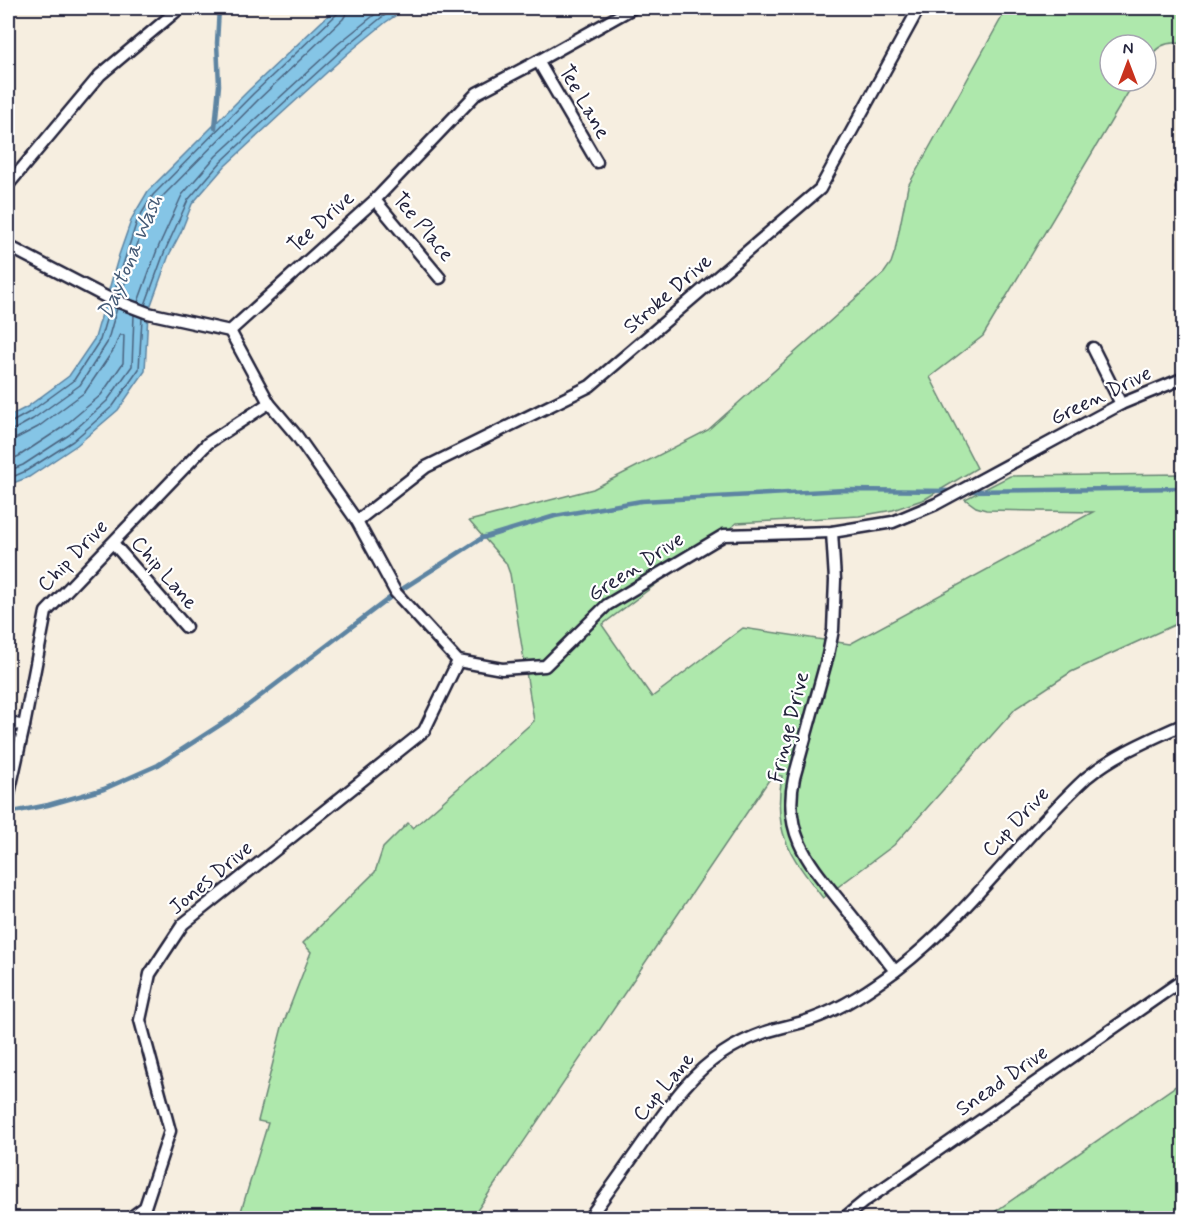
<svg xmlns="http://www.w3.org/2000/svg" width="1191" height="1226" font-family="Mynerve,sans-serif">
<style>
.green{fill:#aee8ac;stroke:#688574;stroke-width:1.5}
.water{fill:#85c5e6;stroke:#5d84a2;stroke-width:1.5}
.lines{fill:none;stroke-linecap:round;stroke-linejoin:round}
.shore{stroke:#4a637f;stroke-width:1.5}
.stream{stroke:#5d84a2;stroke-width:4.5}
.street-casing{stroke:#22223b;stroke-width:15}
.street{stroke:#fff;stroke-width:10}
.labels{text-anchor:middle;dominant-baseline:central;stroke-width:4.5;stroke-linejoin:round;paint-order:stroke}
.street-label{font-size:21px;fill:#22223b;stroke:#fff}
.water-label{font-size:22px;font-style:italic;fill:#455b77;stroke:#fff}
</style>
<rect width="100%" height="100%" fill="#f6eee0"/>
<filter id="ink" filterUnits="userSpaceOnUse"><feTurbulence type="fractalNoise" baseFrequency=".0167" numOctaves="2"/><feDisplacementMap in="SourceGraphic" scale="12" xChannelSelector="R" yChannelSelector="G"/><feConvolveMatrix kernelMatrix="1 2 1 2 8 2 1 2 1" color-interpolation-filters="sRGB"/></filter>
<g filter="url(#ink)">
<g class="green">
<path d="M 1007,8 L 1183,8 L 1183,44 C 1166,40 1155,47 1146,63 L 1146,45 L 1110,45 L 1110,81 L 1135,81 L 983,336 L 930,377 L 977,468 L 925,499 L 893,510 L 859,516 L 737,523 L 602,625 L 652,697 L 743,628 L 850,644 L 1093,512 L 986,510 L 976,507 L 965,499 L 1010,476 L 1183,474 L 1183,621 L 1071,672 L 1016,708 L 894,845 L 823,898 C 790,855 772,833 782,776 L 773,774 L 472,1218 L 239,1218 L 268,1123 L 258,1121 L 282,1027 L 311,952 L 303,943 L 375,872 L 383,848 L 408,823 L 413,828 L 534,721 L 510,574 L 506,563 L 469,521 L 593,489 L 708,430 L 884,273 L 891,263 L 895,251 L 908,186 Z"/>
<path d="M 1183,1081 L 1183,1218 L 986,1218 Z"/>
</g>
<path class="water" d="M 336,8 L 407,8 L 386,22 L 347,54 L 280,115 L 225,166 L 192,204 L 181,232 L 169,255 L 148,313 L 145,371 L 118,410 L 77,445 L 29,477 L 8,485 L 8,417 L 27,407 L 69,376 L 95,338 L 119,255 L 132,218 L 148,191 L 249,90 Z"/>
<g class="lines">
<g class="shore">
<path d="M 114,293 L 137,221 L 153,195 L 253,94 L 337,14 L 339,8"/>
<path d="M 121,295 L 144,224 L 159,200 L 258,100 L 343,19 L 346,14 L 347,8"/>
<path d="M 138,302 L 157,250 L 182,195 L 216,156 L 338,44 L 383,8"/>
<path d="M 145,305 L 164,253 L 188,200 L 221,162 L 276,110 L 343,49 L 382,17 L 397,8"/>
<path d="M 8,422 L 12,422 L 30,412 L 74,380 L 100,340 L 110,306"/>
<path d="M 8,430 L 15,429 L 33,419 L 80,385 L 107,343 L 117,308"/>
<path d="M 8,439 L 17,438 L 38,427 L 85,392 L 114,349 L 119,336 L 121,335 L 124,335 L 123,363 L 101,395 L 63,427 L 19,456 L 8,461"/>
<path d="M 8,471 L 23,465 L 69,435 L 107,401 L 132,366 L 134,315"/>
<path d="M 8,479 L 26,471 L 73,441 L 113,406 L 139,369 L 142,318"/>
</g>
<g class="stream">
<path d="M 215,128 L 219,85 L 217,43 L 219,8"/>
<path d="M 967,491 L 1184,488"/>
<path d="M 8,813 L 48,805 L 104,789 L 158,765 L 234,716 L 396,593 L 482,538 L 555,516 L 641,501 L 845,490 L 953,491"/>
</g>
<g class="street-casing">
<g id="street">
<path d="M 538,61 L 597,162"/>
<path d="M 8,185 L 100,75 L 180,8"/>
<path d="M 1182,188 L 1184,190"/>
<path d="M 375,200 L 440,278"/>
<path d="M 8,246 L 106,297 L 148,313 L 230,331"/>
<path d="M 230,331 L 269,403 L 297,436 L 357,521 L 396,593 L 458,661 L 502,669 L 545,666 L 607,605 L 724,535 L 832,532 L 893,522 L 936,504 L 1121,404 L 1184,378"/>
<path d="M 230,331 L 375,200 L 477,93 L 538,61 L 633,8"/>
<path d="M 1093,348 L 1121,404"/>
<path d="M 357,521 L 426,467 L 590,386 L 820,189 L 919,8"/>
<path d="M 832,532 L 835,580 L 833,630 L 828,655 L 794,778 C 782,835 810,864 843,905 C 861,927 878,949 895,971"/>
<path d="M 113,543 L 186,627"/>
<path d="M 8,722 L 24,726"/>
<path d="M 8,798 L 24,726 L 46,612 L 208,443 L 269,403"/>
<path d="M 130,1218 L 145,1207 L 170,1131 L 140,1020 L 150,974 L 183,924 L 424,731 L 458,661"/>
<path d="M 589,1218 C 609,1191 628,1164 647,1137 C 669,1106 690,1074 723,1053 C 735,1045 749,1038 763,1033 C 779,1027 796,1025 812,1019 C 843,1008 871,989 898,969 C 969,914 1020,839 1086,778 C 1115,754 1149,740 1184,724"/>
<path d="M 844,1218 L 866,1200 L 888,1185 L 1184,979"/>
</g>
</g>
<use href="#street" class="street"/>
</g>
</g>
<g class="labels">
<g class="street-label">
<text transform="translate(584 102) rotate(60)">Tee Lane</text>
<text transform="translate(321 222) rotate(-42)">Tee Drive</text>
<text transform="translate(423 227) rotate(50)">Tee Place</text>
<text transform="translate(668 294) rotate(-41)">Stroke Drive</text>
<text transform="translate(1101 396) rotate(-26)">Green Drive</text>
<text transform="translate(73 556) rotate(-46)">Chip Drive</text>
<text transform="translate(636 567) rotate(-33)">Green Drive</text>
<text transform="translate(164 573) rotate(49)">Chip Lane</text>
<text transform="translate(789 727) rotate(-76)">Fringe Drive</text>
<text transform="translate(1016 822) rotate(-47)">Cup Drive</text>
<text transform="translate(211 878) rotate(-40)">Jones Drive</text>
<text transform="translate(1002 1081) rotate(-35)">Snead Drive</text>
<text transform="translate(664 1087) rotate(-50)">Cup Lane</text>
</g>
<g class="water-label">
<text transform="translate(131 257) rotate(-67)">Daytona Wash</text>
</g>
</g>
<rect width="1191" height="1226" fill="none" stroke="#fff" stroke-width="30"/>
<rect x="15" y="15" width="1161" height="1196" fill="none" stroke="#22223b" stroke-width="2" filter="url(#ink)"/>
<g transform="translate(1128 63)"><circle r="28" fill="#ffffff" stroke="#a7a7b1" stroke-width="1.5"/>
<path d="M0-4.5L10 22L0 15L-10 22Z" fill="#c8321e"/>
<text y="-9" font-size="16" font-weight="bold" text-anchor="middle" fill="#22223b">N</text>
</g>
</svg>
